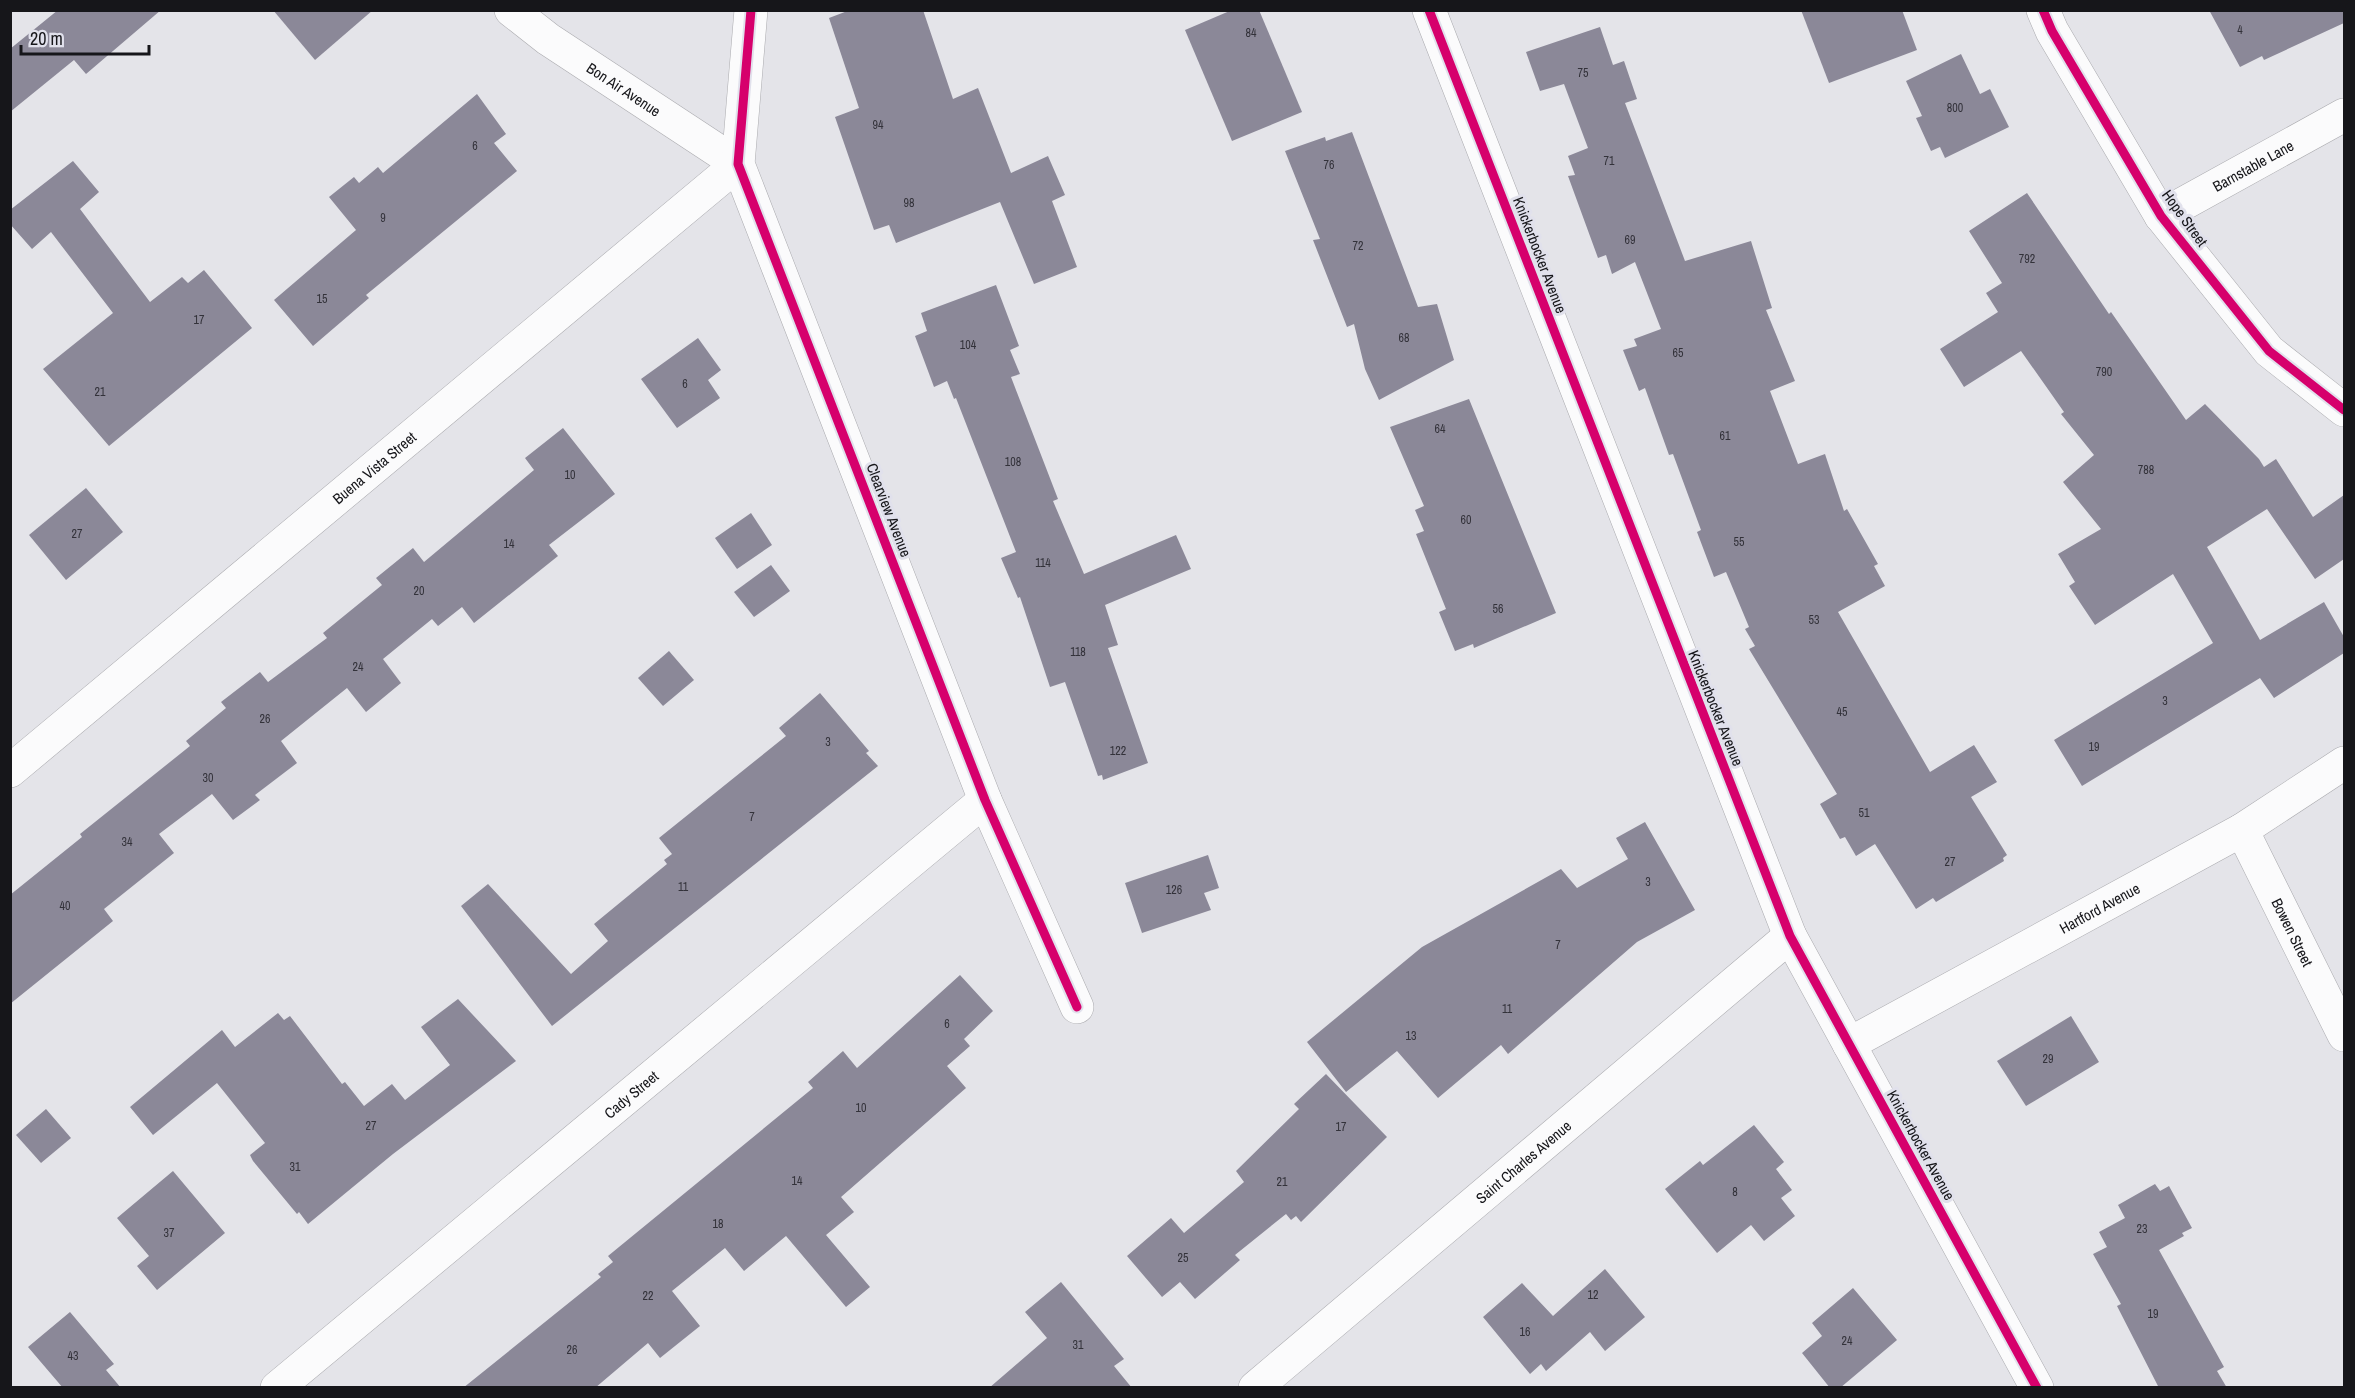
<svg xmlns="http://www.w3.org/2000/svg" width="2355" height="1398" font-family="'Archivo Narrow',sans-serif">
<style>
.building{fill:#8b8898}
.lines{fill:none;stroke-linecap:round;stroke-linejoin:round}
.minor-casing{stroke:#aaaaae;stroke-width:34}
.major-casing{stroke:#aaaaae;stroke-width:34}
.minor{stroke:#fbfbfc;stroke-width:33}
.major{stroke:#fbfbfc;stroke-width:33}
.cycleway-casing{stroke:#e1e1ec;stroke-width:13}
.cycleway{stroke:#d6006c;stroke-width:9}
.labels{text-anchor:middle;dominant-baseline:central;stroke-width:6;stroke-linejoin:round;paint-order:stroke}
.number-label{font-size:12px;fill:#33323a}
.street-label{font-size:15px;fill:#16161a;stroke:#e1e1ec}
</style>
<rect width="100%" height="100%" fill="#e4e4e9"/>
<g class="building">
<path d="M 58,10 L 161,10 L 86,74 L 74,60 L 10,112 L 10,49 Z"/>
<path d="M 273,10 L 373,10 L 315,60 Z"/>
<path d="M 850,10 L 923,10 L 953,99 L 978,88 L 1011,173 L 1048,156 L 1065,195 L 1052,201 L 1077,267 L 1034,284 L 1000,202 L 896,243 L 889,225 L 874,230 L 835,117 L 859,108 L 829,18 Z"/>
<path d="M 1232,10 L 1259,10 L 1302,112 L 1232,141 L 1185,30 Z"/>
<path d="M 1801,10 L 1902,10 L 1917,50 L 1829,83 Z"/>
<path d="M 2209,10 L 2344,10 L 2344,23 L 2264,60 L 2262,56 L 2240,67 Z"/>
<path d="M 1600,27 L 1613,65 L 1624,61 L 1637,99 L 1625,103 L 1685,261 L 1751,241 L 1772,308 L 1766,310 L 1795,381 L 1770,391 L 1798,464 L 1825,454 L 1844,511 L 1847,509 L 1878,564 L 1874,566 L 1885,586 L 1838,612 L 1930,772 L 1974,745 L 1997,782 L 1971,797 L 2007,855 L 2003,858 L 2004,861 L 1936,902 L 1933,898 L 1916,909 L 1875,844 L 1856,856 L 1845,837 L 1840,839 L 1820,804 L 1837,794 L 1749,649 L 1755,646 L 1745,629 L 1749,627 L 1726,572 L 1714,577 L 1697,532 L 1701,530 L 1673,454 L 1669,455 L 1645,388 L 1639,391 L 1623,350 L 1637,346 L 1634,339 L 1661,329 L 1635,262 L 1612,274 L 1606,255 L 1598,258 L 1568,176 L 1575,175 L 1568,156 L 1588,148 L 1564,84 L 1540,91 L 1526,52 Z"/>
<path d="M 1961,54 L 1980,94 L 1990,89 L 2009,127 L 1945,158 L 1940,147 L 1931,151 L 1916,118 L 1922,116 L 1906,81 Z"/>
<path d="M 477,94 L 506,134 L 494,143 L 517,171 L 366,295 L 369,298 L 313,346 L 274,300 L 356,230 L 329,197 L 354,177 L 359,183 L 378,167 L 383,173 Z"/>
<path d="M 1352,132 L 1418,307 L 1437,304 L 1454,360 L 1379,400 L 1365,369 L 1354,324 L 1347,327 L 1313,240 L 1320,239 L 1285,151 L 1325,137 L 1326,141 Z"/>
<path d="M 73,161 L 99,192 L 80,209 L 150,302 L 182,277 L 188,283 L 204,270 L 252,328 L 109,446 L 43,369 L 113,313 L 51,232 L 32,249 L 10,224 L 10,210 Z"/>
<path d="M 2027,193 L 2109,314 L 2111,312 L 2186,420 L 2205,404 L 2259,459 L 2264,467 L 2276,459 L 2313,517 L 2344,495 L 2344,559 L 2315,579 L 2267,509 L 2207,547 L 2260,640 L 2324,602 L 2344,637 L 2344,653 L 2274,698 L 2260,678 L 2082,786 L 2054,740 L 2213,643 L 2173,574 L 2095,625 L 2069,586 L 2075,582 L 2058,554 L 2101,529 L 2063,482 L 2094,455 L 2061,414 L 2064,412 L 2021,351 L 1964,387 L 1940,349 L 1998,312 L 1986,293 L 2002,283 L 1969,231 Z"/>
<path d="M 996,285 L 1019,346 L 1010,350 L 1020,374 L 1011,377 L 1058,499 L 1053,501 L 1084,574 L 1176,535 L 1191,569 L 1105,605 L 1118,645 L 1108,648 L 1148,763 L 1103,780 L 1102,775 L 1098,776 L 1065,682 L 1050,687 L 1020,597 L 1018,598 L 1001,558 L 1016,552 L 956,398 L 954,399 L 947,381 L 934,387 L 915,336 L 927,331 L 921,313 Z"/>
<path d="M 698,338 L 721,370 L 708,380 L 720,398 L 677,428 L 641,379 Z"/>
<path d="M 1469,399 L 1556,613 L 1474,648 L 1473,644 L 1455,651 L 1439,612 L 1446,609 L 1416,534 L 1424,531 L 1415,510 L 1424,506 L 1390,427 Z"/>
<path d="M 563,428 L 615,494 L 549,545 L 558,556 L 474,623 L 462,607 L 438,626 L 432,619 L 383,659 L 401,683 L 366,712 L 347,688 L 281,741 L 297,763 L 255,795 L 260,800 L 233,820 L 212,794 L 159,834 L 174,853 L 104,909 L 113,921 L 10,1004 L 10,895 L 82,837 L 80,834 L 190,746 L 186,741 L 226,708 L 221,702 L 260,672 L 268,682 L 327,638 L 323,633 L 382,585 L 376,578 L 413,548 L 424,562 L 534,470 L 525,458 Z"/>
<path d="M 86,488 L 123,532 L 66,580 L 29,535 Z"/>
<path d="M 751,513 L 772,545 L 737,569 L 715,538 Z"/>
<path d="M 771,565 L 790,591 L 754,617 L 734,592 Z"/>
<path d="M 669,651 L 694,680 L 663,706 L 638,678 Z"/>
<path d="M 820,693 L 869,751 L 866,753 L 878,766 L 552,1026 L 461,906 L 488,884 L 571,974 L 608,941 L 594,924 L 667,864 L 664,860 L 672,854 L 659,838 L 786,736 L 779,728 Z"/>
<path d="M 1645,822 L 1695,910 L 1637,942 L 1508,1054 L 1501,1045 L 1438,1098 L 1397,1051 L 1346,1092 L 1307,1042 L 1422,947 L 1561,869 L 1577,888 L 1628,859 L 1616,838 Z"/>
<path d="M 1208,855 L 1219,888 L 1204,893 L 1211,910 L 1142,933 L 1125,883 Z"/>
<path d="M 960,975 L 993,1011 L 964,1039 L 970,1046 L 947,1066 L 966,1088 L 841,1197 L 854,1212 L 826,1235 L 870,1287 L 846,1307 L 786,1236 L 744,1271 L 725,1248 L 672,1291 L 700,1326 L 660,1358 L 648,1343 L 595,1388 L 463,1388 L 601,1277 L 598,1274 L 613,1262 L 608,1256 L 813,1088 L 808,1082 L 843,1051 L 857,1068 Z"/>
<path d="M 458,999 L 516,1061 L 393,1154 L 308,1224 L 299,1212 L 297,1214 L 253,1161 L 250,1155 L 265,1143 L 217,1083 L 153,1135 L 130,1107 L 222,1030 L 235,1047 L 278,1013 L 284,1020 L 290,1016 L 342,1084 L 345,1082 L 364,1106 L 392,1084 L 405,1100 L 450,1065 L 421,1027 Z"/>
<path d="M 2071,1016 L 2099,1062 L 2026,1106 L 1997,1061 Z"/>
<path d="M 1326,1074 L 1387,1137 L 1301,1222 L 1296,1216 L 1291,1220 L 1286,1214 L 1235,1255 L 1240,1260 L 1195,1299 L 1180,1282 L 1162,1297 L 1127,1256 L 1171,1218 L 1184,1233 L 1244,1182 L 1236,1171 L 1299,1109 L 1294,1104 Z"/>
<path d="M 46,1109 L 71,1138 L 41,1163 L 16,1135 Z"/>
<path d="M 1754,1125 L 1784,1162 L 1776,1169 L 1792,1190 L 1781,1198 L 1795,1216 L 1764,1241 L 1751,1225 L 1717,1253 L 1665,1189 L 1700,1161 L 1703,1165 Z"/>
<path d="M 173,1171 L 225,1233 L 157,1290 L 137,1266 L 149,1256 L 117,1218 Z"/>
<path d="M 2155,1184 L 2160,1191 L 2169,1186 L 2192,1228 L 2182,1233 L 2184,1236 L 2159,1250 L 2224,1367 L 2217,1371 L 2227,1388 L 2159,1388 L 2117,1306 L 2121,1304 L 2093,1254 L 2107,1247 L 2099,1232 L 2125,1218 L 2118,1205 Z"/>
<path d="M 1605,1269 L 1645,1317 L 1605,1351 L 1590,1332 L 1546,1371 L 1541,1364 L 1530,1374 L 1483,1317 L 1522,1283 L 1553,1316 Z"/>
<path d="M 1061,1282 L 1124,1359 L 1114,1366 L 1132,1388 L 989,1388 L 1047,1338 L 1025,1312 Z"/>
<path d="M 1853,1288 L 1897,1340 L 1840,1388 L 1830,1388 L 1802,1353 L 1822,1336 L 1812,1323 Z"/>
<path d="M 70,1312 L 114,1364 L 106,1370 L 121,1388 L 63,1388 L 28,1347 Z"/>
</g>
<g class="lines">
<g class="minor-casing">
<g id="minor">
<path id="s1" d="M 511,10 L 548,39 L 738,164"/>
<path d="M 751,10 L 738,164 L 985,800 L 1077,1007"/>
<path d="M 1429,10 L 1790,936 L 2037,1388"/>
<path id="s2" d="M 2161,216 L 2344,115"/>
<path id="s3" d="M 10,771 L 738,164"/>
<path id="s4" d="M 2242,830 L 2344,1035"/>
<path id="s5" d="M 1849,1044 L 2242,830 L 2344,763"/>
<path id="s6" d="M 277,1388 L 985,800"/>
<path id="s7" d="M 1255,1388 L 1790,936"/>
</g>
</g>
<g class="major-casing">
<path id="major" d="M 2043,10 L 2052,31 L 2161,216 L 2269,351 L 2344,410"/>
</g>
<use href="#minor" class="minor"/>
<use href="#major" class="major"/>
<g class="cycleway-casing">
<g id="cycleway">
<path d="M 751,10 L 738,164 L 985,800 L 1077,1007"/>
<path d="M 1429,10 L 1790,936 L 2037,1388"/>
<path d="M 2043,10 L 2052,31 L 2161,216 L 2269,351 L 2344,410"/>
</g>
</g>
<use href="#cycleway" class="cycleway"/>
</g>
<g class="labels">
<g class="number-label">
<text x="2240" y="30">4</text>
<text x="1251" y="33">84</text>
<text x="1583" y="73">75</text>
<text x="1955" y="108">800</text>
<text x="878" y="125">94</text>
<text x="475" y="146">6</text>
<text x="1609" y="161">71</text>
<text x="1329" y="165">76</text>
<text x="909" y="203">98</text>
<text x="383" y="218">9</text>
<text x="1630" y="240">69</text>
<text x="1358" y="246">72</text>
<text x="2027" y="259">792</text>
<text x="322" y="299">15</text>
<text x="199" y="320">17</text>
<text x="1404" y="338">68</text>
<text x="968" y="345">104</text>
<text x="1678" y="353">65</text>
<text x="2104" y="372">790</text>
<text x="685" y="384">6</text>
<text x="100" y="392">21</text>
<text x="1440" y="429">64</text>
<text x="1725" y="436">61</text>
<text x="1013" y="462">108</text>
<text x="2146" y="470">788</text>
<text x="570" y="475">10</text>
<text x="1466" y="520">60</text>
<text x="77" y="534">27</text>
<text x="1739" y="542">55</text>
<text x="509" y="544">14</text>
<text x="1043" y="563">114</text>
<text x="419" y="591">20</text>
<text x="1498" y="609">56</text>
<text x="1814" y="620">53</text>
<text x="1078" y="652">118</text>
<text x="358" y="667">24</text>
<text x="2165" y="701">3</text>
<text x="1842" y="712">45</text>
<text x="265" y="719">26</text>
<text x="828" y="742">3</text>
<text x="2094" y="747">19</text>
<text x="1118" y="751">122</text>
<text x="208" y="778">30</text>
<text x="1864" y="813">51</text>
<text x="752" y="817">7</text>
<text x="127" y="842">34</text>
<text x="1950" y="862">27</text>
<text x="1648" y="882">3</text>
<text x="683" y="887">11</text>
<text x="1174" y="890">126</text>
<text x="65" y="906">40</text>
<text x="1558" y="945">7</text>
<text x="1507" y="1009">11</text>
<text x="947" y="1024">6</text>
<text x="1411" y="1036">13</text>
<text x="2048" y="1059">29</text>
<text x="861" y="1108">10</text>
<text x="371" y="1126">27</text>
<text x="1341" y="1127">17</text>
<text x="295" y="1167">31</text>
<text x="797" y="1181">14</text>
<text x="1282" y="1182">21</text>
<text x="1735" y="1192">8</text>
<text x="718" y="1224">18</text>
<text x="2142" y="1229">23</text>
<text x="169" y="1233">37</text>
<text x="1183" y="1258">25</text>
<text x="1593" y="1295">12</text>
<text x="648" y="1296">22</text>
<text x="2153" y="1314">19</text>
<text x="1525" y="1332">16</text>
<text x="1847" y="1341">24</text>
<text x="1078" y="1345">31</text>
<text x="572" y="1350">26</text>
<text x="73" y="1356">43</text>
</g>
<g class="street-label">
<text stroke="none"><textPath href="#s1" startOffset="138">Bon Air Avenue</textPath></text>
<text stroke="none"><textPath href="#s2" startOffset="105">Barnstable Lane</textPath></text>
<text transform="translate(2185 218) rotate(54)">Hope Street</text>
<text transform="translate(1540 255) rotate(69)">Knickerbocker Avenue</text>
<text stroke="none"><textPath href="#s3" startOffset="474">Buena Vista Street</textPath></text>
<text transform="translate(889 510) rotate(69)">Clearview Avenue</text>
<text transform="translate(1716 708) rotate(68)">Knickerbocker Avenue</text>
<text stroke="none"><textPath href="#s5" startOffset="285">Hartford Avenue</textPath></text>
<text stroke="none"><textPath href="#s4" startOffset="114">Bowen Street</textPath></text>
<text stroke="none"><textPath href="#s6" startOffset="460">Cady Street</textPath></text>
<text transform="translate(1921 1145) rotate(61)">Knickerbocker Avenue</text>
<text stroke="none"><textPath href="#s7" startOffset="351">Saint Charles Avenue</textPath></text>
</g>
</g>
<rect width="2355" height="1398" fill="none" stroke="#16161a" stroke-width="24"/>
<path d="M21 45v9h128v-9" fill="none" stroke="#16161a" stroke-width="3"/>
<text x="30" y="45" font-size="18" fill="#16161a" stroke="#e1e1ec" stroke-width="4.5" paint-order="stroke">20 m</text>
</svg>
